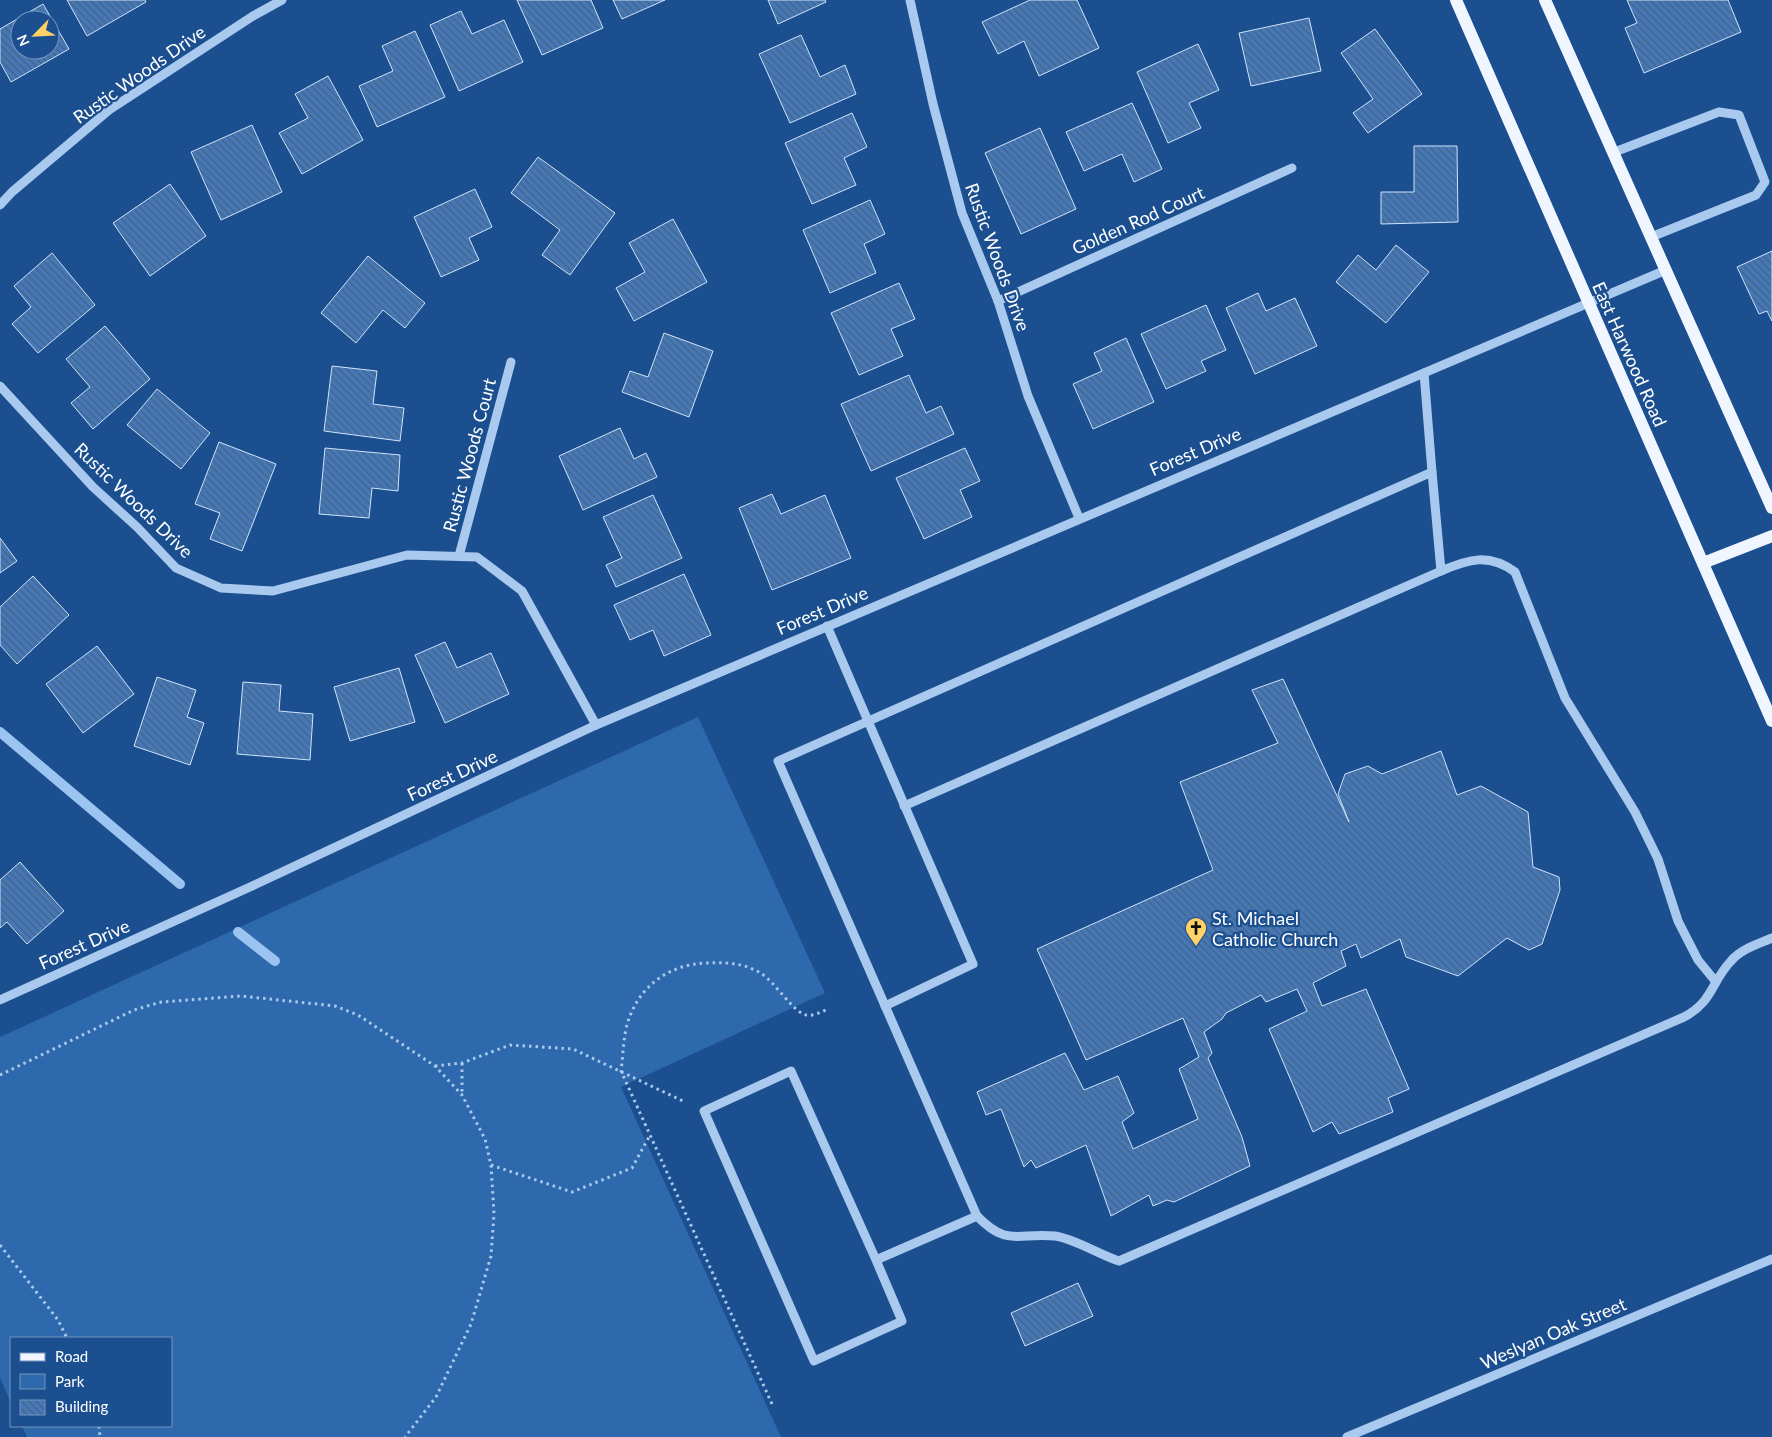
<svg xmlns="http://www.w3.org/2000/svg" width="1772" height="1437" font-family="Lato,sans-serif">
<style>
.park{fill:#2e69ad}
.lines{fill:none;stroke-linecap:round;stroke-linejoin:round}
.stream{stroke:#9cc4f0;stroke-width:10}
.building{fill:url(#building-back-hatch);stroke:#cfe3fa;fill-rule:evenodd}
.path{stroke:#a9c9ee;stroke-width:3;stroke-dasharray:2.5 4;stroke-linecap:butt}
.minor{stroke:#a9c9ee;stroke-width:9}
.major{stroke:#f0f6ff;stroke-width:12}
.labels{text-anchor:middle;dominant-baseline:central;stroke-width:4.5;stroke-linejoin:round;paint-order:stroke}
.street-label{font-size:18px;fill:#fff;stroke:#1b4f8f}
.poi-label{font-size:18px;fill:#fff;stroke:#1b4f8f;text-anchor:start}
</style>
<defs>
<pattern id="building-back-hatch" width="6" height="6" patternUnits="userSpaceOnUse" patternTransform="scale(1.25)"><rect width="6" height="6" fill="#4478b7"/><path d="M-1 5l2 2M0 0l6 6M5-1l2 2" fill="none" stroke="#486282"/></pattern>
</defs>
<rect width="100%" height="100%" fill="#1b4f8f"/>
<path class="park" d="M 698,717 L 825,993 L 621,1087 L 781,1437 L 27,1437 L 22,1426 L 171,1426 L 171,1338 L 11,1338 L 11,1403 L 0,1378 L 0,1037 Z"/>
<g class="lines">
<g class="stream">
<path d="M 0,732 L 180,884"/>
<path d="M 238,932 L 275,961"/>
</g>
</g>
<g class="building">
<path d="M 67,0 L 145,0 L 146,2 L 87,36 Z"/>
<path d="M 517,0 L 591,0 L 603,28 L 542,55 Z"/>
<path d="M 613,0 L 665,0 L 622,19 Z"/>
<path d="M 768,0 L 825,0 L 826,2 L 778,24 Z"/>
<path d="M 1030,0 L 1077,0 L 1099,48 L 1039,76 L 1024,41 L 998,54 L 982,22 Z"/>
<path d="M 1627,0 L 1728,0 L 1741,32 L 1644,73 L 1625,28 L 1637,23 Z"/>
<path d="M 43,4 L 69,49 L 11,82 L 0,62 L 0,29 ZM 20,20 L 50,20 L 50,50 L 20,50 Z"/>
<path d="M 461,11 L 472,34 L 504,20 L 523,62 L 459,91 L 430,25 Z"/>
<path d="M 1309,18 L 1321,71 L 1251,86 L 1239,33 Z"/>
<path d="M 1375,29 L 1422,94 L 1368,133 L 1353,113 L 1373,99 L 1341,53 Z"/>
<path d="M 415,31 L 445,97 L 377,127 L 359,86 L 393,71 L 382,46 Z"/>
<path d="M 801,35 L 820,77 L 845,65 L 856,94 L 790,123 L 759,54 Z"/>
<path d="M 1198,44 L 1219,90 L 1189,103 L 1201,128 L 1168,143 L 1137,72 Z"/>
<path d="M 328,76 L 363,140 L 302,174 L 279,133 L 308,118 L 295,94 Z"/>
<path d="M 1132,103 L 1162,169 L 1134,182 L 1122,154 L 1084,171 L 1066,132 Z"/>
<path d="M 852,113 L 867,147 L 844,158 L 856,185 L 812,204 L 785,143 Z"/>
<path d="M 252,125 L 282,192 L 221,220 L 191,152 Z"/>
<path d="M 1040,128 L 1076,209 L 1021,234 L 985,153 Z"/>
<path d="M 1414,146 L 1457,146 L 1458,222 L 1381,224 L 1381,192 L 1414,192 Z"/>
<path d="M 538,157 L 615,213 L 570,275 L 542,255 L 560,230 L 511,193 Z"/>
<path d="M 170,184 L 206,236 L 150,276 L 113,223 Z"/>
<path d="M 475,189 L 492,227 L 469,238 L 479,260 L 441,277 L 414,217 Z"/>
<path d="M 870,200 L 885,234 L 864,244 L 876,273 L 830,293 L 803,230 Z"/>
<path d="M 673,219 L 707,282 L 634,321 L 616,288 L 645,272 L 629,243 Z"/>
<path d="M 1396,245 L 1429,272 L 1386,323 L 1336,282 L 1358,255 L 1376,270 Z"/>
<path d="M 1772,251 L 1772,321 L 1767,311 L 1759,314 L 1737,267 Z"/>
<path d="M 52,253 L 95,305 L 38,353 L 12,324 L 31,307 L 14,286 Z"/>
<path d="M 368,256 L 425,303 L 405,328 L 383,310 L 356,343 L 321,313 Z"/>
<path d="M 899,283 L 915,319 L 891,329 L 903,356 L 859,375 L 831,313 Z"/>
<path d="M 1258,293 L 1266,311 L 1295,298 L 1317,346 L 1255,374 L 1226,308 Z"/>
<path d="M 1206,305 L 1226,350 L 1201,361 L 1206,371 L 1166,389 L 1141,334 Z"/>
<path d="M 105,326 L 150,379 L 93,429 L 71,403 L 90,387 L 66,359 Z"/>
<path d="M 664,333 L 713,351 L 689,417 L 622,392 L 630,371 L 648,377 Z"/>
<path d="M 1126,338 L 1154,402 L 1093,429 L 1073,384 L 1102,371 L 1094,353 Z"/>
<path d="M 332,366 L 377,371 L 373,404 L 404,408 L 400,441 L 324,431 Z"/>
<path d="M 909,375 L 926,413 L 941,406 L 954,434 L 871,471 L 841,404 Z"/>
<path d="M 157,389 L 210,433 L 181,469 L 127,425 Z"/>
<path d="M 620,428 L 634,459 L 646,453 L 657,477 L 583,510 L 559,456 Z"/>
<path d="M 219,442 L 276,464 L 242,551 L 210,539 L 220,513 L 195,504 Z"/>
<path d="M 325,448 L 400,455 L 398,491 L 372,488 L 369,518 L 319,514 Z"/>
<path d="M 965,448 L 980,481 L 960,490 L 972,517 L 924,539 L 896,478 Z"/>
<path d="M 772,494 L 781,514 L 825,495 L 851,558 L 772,590 L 739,508 Z"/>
<path d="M 653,495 L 682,558 L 616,587 L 606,565 L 622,558 L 603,517 Z"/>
<path d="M 0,538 L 17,561 L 0,573 Z"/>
<path d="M 684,574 L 711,635 L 664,656 L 653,630 L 630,640 L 614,605 Z"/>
<path d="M 33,576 L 69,615 L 17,664 L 0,645 L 0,607 Z"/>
<path d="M 445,642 L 457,668 L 491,653 L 509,694 L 445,723 L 415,655 Z"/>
<path d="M 97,646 L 134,694 L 83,733 L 46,684 Z"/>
<path d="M 399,668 L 415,722 L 350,741 L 334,687 Z"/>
<path d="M 157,677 L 196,690 L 187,717 L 204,723 L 190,765 L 134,746 Z"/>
<path d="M 1283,679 L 1349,822 L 1338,794 L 1345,774 L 1368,766 L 1382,774 L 1441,751 L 1457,795 L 1481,786 L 1528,812 L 1533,867 L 1559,877 L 1560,890 L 1542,944 L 1529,950 L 1507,938 L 1458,976 L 1406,957 L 1400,939 L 1361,958 L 1356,944 L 1341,951 L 1346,966 L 1313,983 L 1322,1006 L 1366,989 L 1409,1089 L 1388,1098 L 1393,1112 L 1339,1134 L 1332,1122 L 1313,1132 L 1269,1029 L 1307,1011 L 1297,989 L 1266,1002 L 1261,995 L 1226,1013 L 1222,1019 L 1204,1032 L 1212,1053 L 1208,1058 L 1242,1137 L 1250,1166 L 1174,1202 L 1167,1200 L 1153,1206 L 1149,1195 L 1111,1216 L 1086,1145 L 1036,1168 L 1031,1160 L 1024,1167 L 1001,1109 L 986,1115 L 977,1092 L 1065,1053 L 1084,1090 L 1118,1076 L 1134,1113 L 1122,1122 L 1133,1149 L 1198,1119 L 1179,1069 L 1199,1057 L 1183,1018 L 1086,1060 L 1037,949 L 1213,870 L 1180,782 L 1278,743 L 1252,690 Z"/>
<path d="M 243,682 L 281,685 L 279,711 L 313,714 L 310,760 L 237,754 Z"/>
<path d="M 20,862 L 64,911 L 27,944 L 7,922 L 0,928 L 0,880 Z"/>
<path d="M 1078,1283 L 1093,1316 L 1025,1346 L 1011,1313 Z"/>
</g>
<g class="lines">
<g class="path">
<path d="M 462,1063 L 462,1095"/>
<path d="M 435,1066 L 462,1063 L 510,1045 L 573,1049 L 685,1102"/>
<path d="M 0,1075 L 134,1010 L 161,1002 L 241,996 L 335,1006 L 358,1015 L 435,1066 L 462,1095 L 485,1139 L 491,1165 L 494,1214 L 491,1256 L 471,1324 L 436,1397 L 405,1437"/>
<path d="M 491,1165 L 572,1192 L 632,1168 L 650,1135"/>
<path d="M 0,1245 L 58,1320 L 67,1338"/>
<path d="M 772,1404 L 621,1071 C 623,1057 623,1043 626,1029 C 635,989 667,964 707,963 C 726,962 745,963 762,974 C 775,983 791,1008 803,1014 C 812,1018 820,1012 828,1009"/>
<path d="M 99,1426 L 100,1437"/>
</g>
<g class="minor">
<path d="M 910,0 L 933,104 L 962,213 L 998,301 L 1028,396 L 1079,518"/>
<path d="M 1612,153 L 1719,112 L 1739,115 L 1765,182 L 1756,195 L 1651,237"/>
<path d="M 0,205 L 12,192 L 109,110 L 253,16 L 282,0"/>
<path d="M 998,301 L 1292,168"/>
<path d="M 1424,373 L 1432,472"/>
<path d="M 0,386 L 93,487 L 137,527 L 176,568 L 221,588 L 273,591 L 407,555 L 477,557 L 522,591 L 596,725"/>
<path d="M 459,556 L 511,362"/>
<path d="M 827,626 L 973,964 L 885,1006"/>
<path d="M 904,806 L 1441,571"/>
<path d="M 1716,982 L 1698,960 L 1678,921 L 1658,859 L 1635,812 L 1565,698 L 1515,572 C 1489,553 1469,559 1441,571 L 1432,472 L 778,761 L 977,1216 C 1008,1248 1018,1232 1055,1236 C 1073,1238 1100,1255 1119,1261 L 1684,1017 C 1713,1002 1711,982 1731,961 C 1741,949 1758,944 1772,938"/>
<path d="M 0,1000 L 250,887 L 596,725 L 1666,270"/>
<path d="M 876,1260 L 791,1071 L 704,1111 L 814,1361 L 902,1321 L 876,1260 L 977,1216"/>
<path d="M 1347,1437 L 1772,1259"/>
</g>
<g class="major">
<path d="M 1456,0 L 1772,721"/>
<path d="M 1545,0 L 1772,508"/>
<path d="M 1703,563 L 1772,536"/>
</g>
</g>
<defs>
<g id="church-pin" transform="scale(1.125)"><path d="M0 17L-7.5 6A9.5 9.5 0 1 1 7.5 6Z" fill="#ffd166" stroke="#1b4f8f"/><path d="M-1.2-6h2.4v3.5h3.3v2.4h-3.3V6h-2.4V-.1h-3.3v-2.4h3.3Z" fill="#111"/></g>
</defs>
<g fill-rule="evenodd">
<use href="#church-pin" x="1196" y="928"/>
</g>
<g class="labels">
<g class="street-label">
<text transform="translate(139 74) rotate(-35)">Rustic Woods Drive</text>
<text transform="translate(1138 220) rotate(-24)">Golden Rod Court</text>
<text transform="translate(998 257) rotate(70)">Rustic Woods Drive</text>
<text transform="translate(1630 354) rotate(66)">East Harwood Road</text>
<text transform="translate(1195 451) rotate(-23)">Forest Drive</text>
<text transform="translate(469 455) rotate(-75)">Rustic Woods Court</text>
<text transform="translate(134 500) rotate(44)">Rustic Woods Drive</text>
<text transform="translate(822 610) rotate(-23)">Forest Drive</text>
<text transform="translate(452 775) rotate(-25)">Forest Drive</text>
<text transform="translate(84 944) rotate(-24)">Forest Drive</text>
<text transform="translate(1553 1333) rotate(-23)">Weslyan Oak Street</text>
</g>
<g class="poi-label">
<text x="1212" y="918">St. Michael<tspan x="1212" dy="21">Catholic Church</tspan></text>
</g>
</g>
<rect x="10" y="1337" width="162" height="90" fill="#1b4f8f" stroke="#7695bc"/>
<rect x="20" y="1353" width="25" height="8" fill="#f0f6ff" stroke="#7695bc"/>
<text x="55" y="1362" font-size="15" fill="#ffffff">Road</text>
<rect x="20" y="1374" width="25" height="15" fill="#2e69ad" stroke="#7695bc"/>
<text x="55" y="1387" font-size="15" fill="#ffffff">Park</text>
<rect x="20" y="1400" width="25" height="15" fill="url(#building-back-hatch)" stroke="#7695bc"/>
<text x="55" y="1412" font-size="15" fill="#ffffff">Building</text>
<g transform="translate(35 35) rotate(246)"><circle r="24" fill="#1b4f8f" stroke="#7695bc"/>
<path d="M0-4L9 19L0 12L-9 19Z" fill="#ffd166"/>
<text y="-8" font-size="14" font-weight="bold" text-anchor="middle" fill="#ffffff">N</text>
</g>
</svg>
